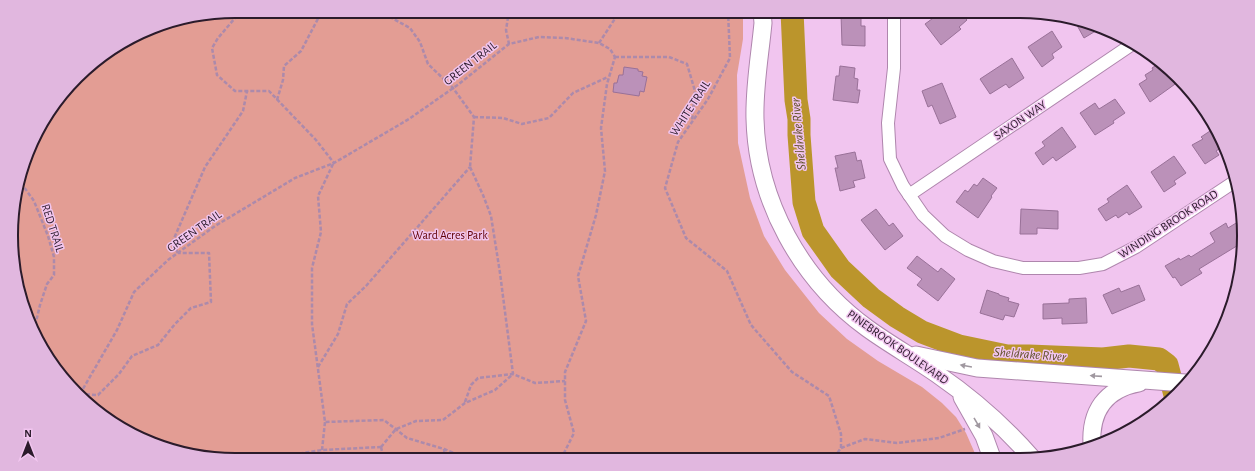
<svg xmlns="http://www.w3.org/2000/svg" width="1255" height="471" font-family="'Alegreya Sans',sans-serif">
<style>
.green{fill:#e39d94}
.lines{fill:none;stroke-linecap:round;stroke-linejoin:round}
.river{stroke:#bb952c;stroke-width:23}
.building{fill:#bb91b9;stroke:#997198}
.street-casing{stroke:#af86ad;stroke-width:14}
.secondary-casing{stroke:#af86ad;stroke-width:19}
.path{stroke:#ac8aab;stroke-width:2.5;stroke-dasharray:4 2;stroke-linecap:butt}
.street{stroke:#fff;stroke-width:12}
.secondary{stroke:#fff;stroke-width:17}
.oneway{fill:#a098a0}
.labels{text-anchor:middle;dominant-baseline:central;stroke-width:3;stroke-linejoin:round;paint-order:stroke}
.street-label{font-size:12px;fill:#2b1b2b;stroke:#f1c5ef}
.park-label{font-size:12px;fill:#600104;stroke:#f1c5ef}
.water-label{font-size:13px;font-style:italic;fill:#615027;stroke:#f1c5ef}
.rim{fill:none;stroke:#2b1b2b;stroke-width:2}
</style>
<rect width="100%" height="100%" fill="#f1c5ef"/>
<path class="green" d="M 236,11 L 743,11 L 743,39 L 737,75 L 738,143 L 750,198 L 764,236 L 785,270 L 819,313 L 847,339 L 878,361 L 922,387 L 942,403 L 956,417 L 966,433 L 977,458 L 236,460 L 177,452 L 99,414 L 49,360 L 15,280 L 13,206 L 41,123 L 88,67 L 163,23 Z"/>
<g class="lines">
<path class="river" d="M 792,11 L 796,100 L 799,119 L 799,135 L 804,202 L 813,231 L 840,269 L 871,298 L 897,317 L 922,332 L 959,346 L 1007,356 L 1029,356 L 1103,359 L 1129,356 L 1159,359 L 1167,365 L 1175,395"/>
</g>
<g class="building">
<path d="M 844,11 L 861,11 L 861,26 L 865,26 L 865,46 L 842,45 L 841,14 L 843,14 Z"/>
<path d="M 946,11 L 959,11 L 967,20 L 959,27 L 961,29 L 941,45 L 925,24 L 936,16 L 937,18 Z"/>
<path d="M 1073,18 L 1078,19 L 1099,29 L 1084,38 Z"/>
<path d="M 1052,31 L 1062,47 L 1052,54 L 1054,58 L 1042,67 L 1028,47 Z"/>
<path d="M 1012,58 L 1024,78 L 1009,88 L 1006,84 L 990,94 L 980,79 Z"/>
<path d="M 1161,62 L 1178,82 L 1150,102 L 1139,84 L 1147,79 L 1145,75 L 1153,70 L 1152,68 Z"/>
<path d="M 840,66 L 855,68 L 854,78 L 858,79 L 857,90 L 860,90 L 858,103 L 833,100 L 836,76 L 839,76 Z"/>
<path d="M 624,67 L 638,69 L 638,71 L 643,72 L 642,76 L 647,77 L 644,92 L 640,91 L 639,96 L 613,92 L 614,83 L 617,83 L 619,75 L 623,75 Z"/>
<path d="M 942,83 L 956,117 L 940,124 L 932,105 L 928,107 L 922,91 Z"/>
<path d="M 1115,99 L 1125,113 L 1113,121 L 1114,123 L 1095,135 L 1080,113 L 1095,103 L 1099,109 Z"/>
<path d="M 1062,127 L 1076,147 L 1056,161 L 1053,157 L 1043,165 L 1035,153 L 1045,146 L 1042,142 Z"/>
<path d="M 1216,130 L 1222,147 L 1216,151 L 1219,155 L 1205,164 L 1192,145 L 1203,139 L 1201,137 L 1210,131 L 1212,133 Z"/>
<path d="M 855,152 L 857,161 L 861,160 L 865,178 L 853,181 L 855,187 L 840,191 L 835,168 L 838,168 L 835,156 Z"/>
<path d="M 1174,156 L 1186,173 L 1174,181 L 1176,184 L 1164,192 L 1151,172 Z"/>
<path d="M 983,178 L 997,188 L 991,196 L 992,197 L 978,218 L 956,202 L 965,190 L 968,192 L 974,184 L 977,186 Z"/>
<path d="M 1127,185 L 1142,207 L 1129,215 L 1127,212 L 1118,218 L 1116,215 L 1106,221 L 1098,209 L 1109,202 L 1107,199 Z"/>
<path d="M 876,209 L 889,226 L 893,223 L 903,236 L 885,250 L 861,220 Z"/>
<path d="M 1021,209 L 1058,211 L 1058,229 L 1037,228 L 1037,234 L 1020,234 Z"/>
<path d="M 1241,220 L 1240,244 L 1199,269 L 1202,273 L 1181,286 L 1175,277 L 1173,278 L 1165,266 L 1179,258 L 1180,260 L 1189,255 L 1191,257 L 1215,242 L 1210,233 L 1226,223 L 1228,228 Z"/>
<path d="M 917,256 L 938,272 L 941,268 L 955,279 L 938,301 L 917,285 L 922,279 L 907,268 Z"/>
<path d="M 1139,285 L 1145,300 L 1112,314 L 1103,295 L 1119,288 L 1121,292 Z"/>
<path d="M 987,290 L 999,294 L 999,295 L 1009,298 L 1008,301 L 1019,304 L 1014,317 L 1005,315 L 1003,320 L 980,313 Z"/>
<path d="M 1086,298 L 1087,323 L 1062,324 L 1062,318 L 1043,319 L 1043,304 L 1069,303 L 1069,299 Z"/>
</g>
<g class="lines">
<g class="street-casing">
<g id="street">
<path d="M 894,11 L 894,68 L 888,123 L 890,159 L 903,186 L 923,215 L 945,236 L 968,250 L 993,261 L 1023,268 L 1079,268 L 1103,264 L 1136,247 L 1234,182"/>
<path d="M 909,195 L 1131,45"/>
</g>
</g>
<g class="secondary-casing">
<g id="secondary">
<path d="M 762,11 L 763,23 C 760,55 754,87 755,119 C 757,201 801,280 867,328 C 889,344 914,358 937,374 C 972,398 1004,426 1032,458"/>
<path d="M 916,355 L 977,368 L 1185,383"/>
<path d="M 962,397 L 984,436 L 992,458"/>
<path d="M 1092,445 C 1090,412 1105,389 1139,383"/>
</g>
</g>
<g class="path">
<path d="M 241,11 L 218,38 L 212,48 L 217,75 L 235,91 L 269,91 L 316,140 L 334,163"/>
<path d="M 379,11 L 410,28 L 420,42 L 428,64 L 453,88 L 474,117 L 470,167"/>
<path d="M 509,11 L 506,30 L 509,44"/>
<path d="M 728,11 L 730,58 L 708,99 L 678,142 L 665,188 L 686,238 L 727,271 L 751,325 L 792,372 L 829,396 L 841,434 L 841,448 L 833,459"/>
<path d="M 599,43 L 620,11"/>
<path d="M 615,57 L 669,57 L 687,64 L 695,91 L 692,121"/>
<path d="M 277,100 L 283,80 L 284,66 L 301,51 L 322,11"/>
<path d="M 474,117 L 503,118 L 522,124 L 549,118 L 573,93 L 608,77"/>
<path d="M 333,164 L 318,196 L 321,232 L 312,268 L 312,324 L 325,422 L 384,420 L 407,438 L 444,449 L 468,459"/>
<path d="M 470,167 L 483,195 L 491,216 L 500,273 L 513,374"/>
<path d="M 21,183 L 34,201 L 48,236 L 54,257 L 54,275 L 47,284 L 40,305 L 35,326"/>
<path d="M 178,253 L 172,243 L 205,167 L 243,111 L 247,91"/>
<path d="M 318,367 L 338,334 L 347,304 L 366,286 L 470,167"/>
<path d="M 80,394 L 117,330 L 134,292 L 168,260 L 215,226 L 295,178 L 334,163 L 409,119 L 459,84 L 509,44 L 539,37 L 565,38 L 599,43 L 610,49 L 615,57"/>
<path d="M 80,394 L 98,395 L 119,374 L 132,356 L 158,345 L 175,324 L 191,308 L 211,302 L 209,253 L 178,253"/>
<path d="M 465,402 L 471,385 L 478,378 L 513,374 L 535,383 L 565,381"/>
<path d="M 381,447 L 396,429 L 416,421 L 443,420 L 465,403 L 495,390 L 513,374"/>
<path d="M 381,447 L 384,460"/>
<path d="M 841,448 L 865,439 L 897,443 L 939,438 L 965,429"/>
<path d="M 444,449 L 445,459"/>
<path d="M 322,450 L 325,422"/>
<path d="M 561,459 L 574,433 L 565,400 L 565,372 L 586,321 L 578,276 L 596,215 L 605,171 L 601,128 L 607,84 L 615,57"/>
<path d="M 258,460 L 322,450 L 381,447"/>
</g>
<use href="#street" class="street"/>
<use href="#secondary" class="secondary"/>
</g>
<defs><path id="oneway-solid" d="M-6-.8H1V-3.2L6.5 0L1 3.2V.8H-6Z"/></defs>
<g class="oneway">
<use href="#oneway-solid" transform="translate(966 366) rotate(-170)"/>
<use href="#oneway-solid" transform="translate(1096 376) rotate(-176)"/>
<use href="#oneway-solid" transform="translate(977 423) rotate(60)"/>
</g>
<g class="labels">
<g class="street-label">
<text transform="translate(470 63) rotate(-38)">GREEN TRAIL</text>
<text transform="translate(690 108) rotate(-57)">WHITE TRAIL</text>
<text transform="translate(1020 120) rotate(-34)">SAXON WAY</text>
<text transform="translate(1168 224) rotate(-33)">WINDING BROOK ROAD</text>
<text transform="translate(53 228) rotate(72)">RED TRAIL</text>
<text transform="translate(194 231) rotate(-35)">GREEN TRAIL</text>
<text transform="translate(898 347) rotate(35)">PINEBROOK BOULEVARD</text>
</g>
<g class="park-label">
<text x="450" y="235">Ward Acres Park</text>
</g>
<g class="water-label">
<text transform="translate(799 134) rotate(-95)">Sheldrake River</text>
<text transform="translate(1030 355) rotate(4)">Sheldrake River</text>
</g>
</g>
<path d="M0 0H1255V471H0ZM235 18H1020A217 217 0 0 1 1237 235V236A217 217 0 0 1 1020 453H235A217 217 0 0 1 18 236V235A217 217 0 0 1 235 18Z" fill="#e1b7df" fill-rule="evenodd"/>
<path class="rim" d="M235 18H1020A217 217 0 0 1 1237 235V236A217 217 0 0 1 1020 453H235A217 217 0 0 1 18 236V235A217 217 0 0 1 235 18Z"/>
<g transform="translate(28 443)" stroke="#f1c5ef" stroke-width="3" paint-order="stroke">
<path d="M0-3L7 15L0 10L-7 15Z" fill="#2b1b2b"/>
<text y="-6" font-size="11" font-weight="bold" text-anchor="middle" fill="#2b1b2b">N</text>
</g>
</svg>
